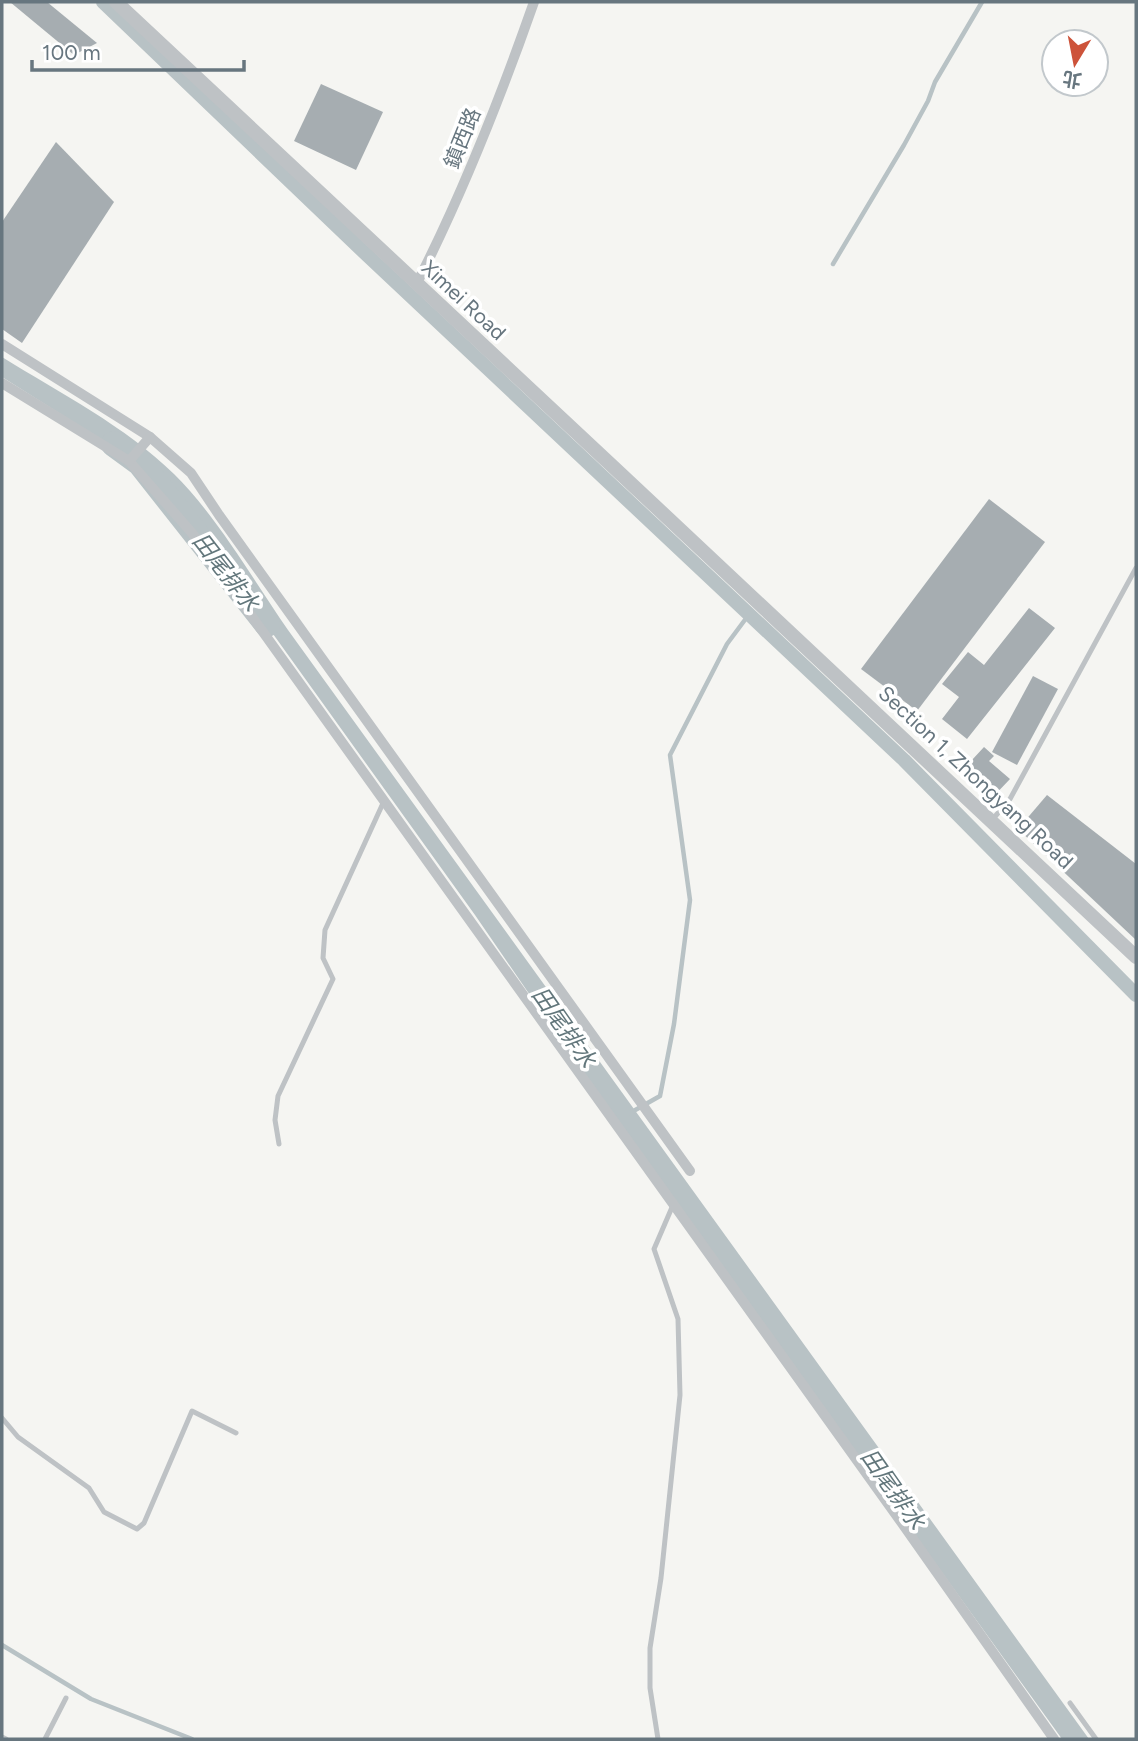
<svg xmlns="http://www.w3.org/2000/svg" width="1138" height="1741" font-family="Figtree,'Noto Sans TC',sans-serif">
<style>
.water{fill:#b8c2c5}
.lines{fill:none;stroke-linecap:round;stroke-linejoin:round}
.stream{stroke:#b8c2c5;stroke-width:4.5}
.canal{stroke:#b8c2c5;stroke-width:14}
.river{stroke:#b8c2c5;stroke-width:26}
.building{fill:#a6adb1}
.service{stroke:#bec2c5;stroke-width:5}
.minor{stroke:#bec2c5;stroke-width:10}
.tertiary{stroke:#bec2c5;stroke-width:14}
.labels{text-anchor:middle;dominant-baseline:central;stroke-width:7;stroke-linejoin:round;paint-order:stroke}
.street-label{font-size:21px;fill:#67767f;stroke:#fff}
.water-label{font-size:23px;font-style:italic;fill:#63777c;stroke:#fff}
</style>
<rect width="100%" height="100%" fill="#f5f5f2"/>
<path class="water" d="M 2,357 C 60,393 125,426 174,474 C 216,515 254,581 288,630 L 1089,1739 L 1062,1739 L 613,1116 L 475,915 L 191,520 L 143,466 L 2,377 Z"/>
<g class="lines">
<g class="stream">
<path d="M 833,264 L 904,145 L 928,101 L 935,82 L 982,2"/>
<path d="M 630,1113 L 660,1096 L 674,1024 L 690,900 L 670,755 L 727,644 L 750,613"/>
<path d="M 2,1645 L 91,1699 L 192,1739"/>
</g>
<path class="canal" d="M 103,2 L 367,255 L 904,760 L 1136,995"/>
<path class="river" d="M 114,444 L 140,463 L 267,624"/>
</g>
<g class="building">
<path d="M 10,2 L 47,2 L 97,43 L 74,55 Z"/>
<path d="M 321,84 L 383,112 L 356,170 L 294,141 Z"/>
<path d="M 56,142 L 114,202 L 22,343 L 2,329 L 2,222 Z"/>
<path d="M 989,499 L 1045,542 L 917,711 L 861,669 Z"/>
<path d="M 1029,608 L 1055,628 L 967,739 L 942,719 L 959,697 L 942,684 L 968,652 L 984,665 Z"/>
<path d="M 1033,676 L 1058,689 L 1017,765 L 992,752 Z"/>
<path d="M 984,747 L 994,756 L 989,761 L 1010,779 L 990,800 L 960,773 Z"/>
<path d="M 1047,795 L 1136,864 L 1136,940 L 1018,829 Z"/>
</g>
<g class="lines">
<g class="service">
<path d="M 992,820 L 1010,799 L 1136,568"/>
<path d="M 279,1144 L 275,1120 L 278,1096 L 333,979 L 323,958 L 325,930 L 384,801"/>
<path d="M 2,1418 L 18,1437 L 89,1488 L 104,1512 L 137,1529 L 144,1523 L 192,1411 L 236,1433"/>
<path d="M 1070,1703 L 1096,1739"/>
<path d="M 2,1737 L 6,1739"/>
<path d="M 45,1739 L 66,1698"/>
<path d="M 658,1739 L 650,1688 L 650,1648 L 661,1578 L 680,1395 L 678,1319 L 654,1249 L 673,1205"/>
</g>
<g class="minor">
<path d="M 416,285 C 463,193 500,99 534,2"/>
<path d="M 2,344 L 150,437 L 191,473 L 219,515 L 690,1171"/>
<path d="M 2,383 L 129,461 L 192,533 L 899,1519 L 1054,1739"/>
<path d="M 129,461 L 150,437"/>
</g>
<path class="tertiary" d="M 116,2 C 455,321 798,637 1136,957"/>
</g>
<g class="labels">
<g class="street-label">
<text transform="translate(462 138) rotate(-68)">鎮西路</text>
<text transform="translate(464 300) rotate(43)">Ximei Road</text>
<text transform="translate(976 777) rotate(43)">Section 1, Zhongyang Road</text>
</g>
<g class="water-label">
<text transform="translate(226 572) rotate(52)">田尾排水</text>
<text transform="translate(564 1027) rotate(55)">田尾排水</text>
<text transform="translate(893 1489) rotate(55)">田尾排水</text>
</g>
</g>
<rect width="1138" height="1741" fill="none" stroke="#67767f" stroke-width="7"/>
<g transform="translate(1075 63) rotate(190)"><circle r="33" fill="#ffffff" stroke="#c2c8cc" stroke-width="2"/>
<path d="M0-5L12 26L0 18L-12 26Z" fill="#cd533a"/>
<text y="-10" font-size="19" font-weight="bold" text-anchor="middle" fill="#67767f">北</text>
</g>
<path d="M32 60v10h212v-10" fill="none" stroke="#67767f" stroke-width="3.5"/>
<text x="42" y="60" font-size="21" fill="#67767f" stroke="#ffffff" stroke-width="5" paint-order="stroke">100 m</text>
</svg>
